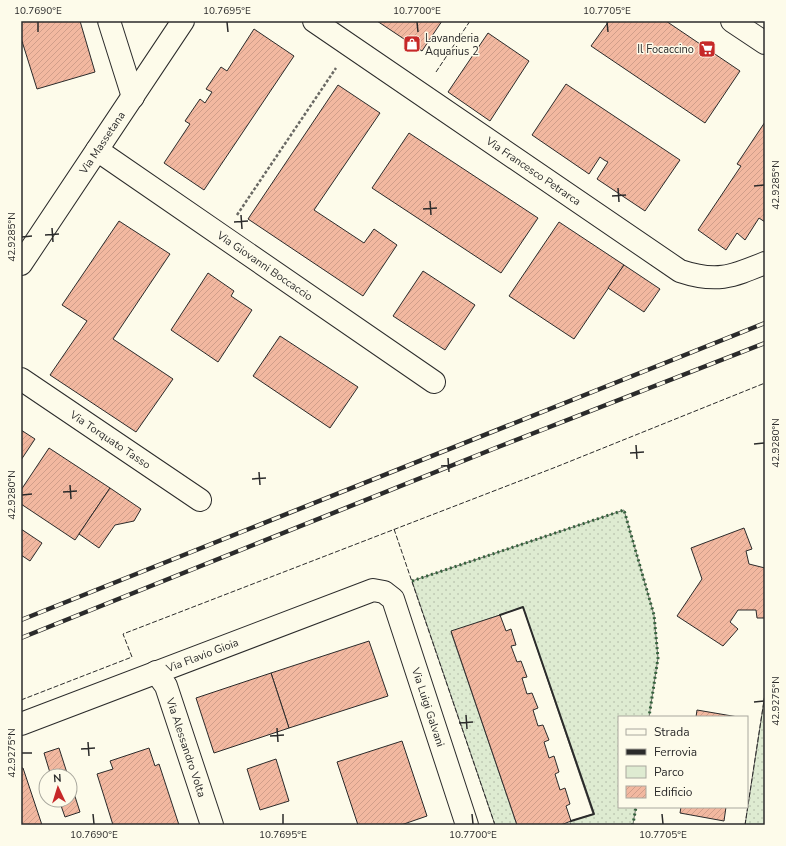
<svg xmlns="http://www.w3.org/2000/svg" width="786" height="846" font-family="'Nunito Sans',sans-serif">
<style>
.green{fill:url(#green-dots);stroke:#74746e}
.building{fill:url(#building-hatch);stroke:#2b2b2b}
.lines{fill:none;stroke-linecap:round;stroke-linejoin:round}
.minor-casing{stroke:#2b2b2b;stroke-width:24}
.secondary-casing{stroke:#2b2b2b;stroke-width:24}
.path{stroke:#6a6964;stroke-width:2.5;stroke-dasharray:3 2;stroke-linecap:butt}
.minor{stroke:#fdfbea;stroke-width:22}
.secondary{stroke:#fdfbea;stroke-width:22}
.rail-casing{stroke:#2b2b2b;stroke-width:4.5}
.rail{stroke:#fdfbea;stroke-width:3;stroke-dasharray:9;stroke-linecap:butt}
.hedge{stroke:#34623c;stroke-width:3;stroke-dasharray:2 3;stroke-linecap:butt}
.fence{stroke:#2b2b2b;stroke-width:1;stroke-dasharray:5 2;stroke-linecap:butt}
.wall{stroke:#2b2b2b;stroke-width:2}
.ticks{fill:none;stroke:#2b2b2b;stroke-width:1.5}
.labels{text-anchor:middle;dominant-baseline:central;stroke-width:3;stroke-linejoin:round;paint-order:stroke}
.poi-label{font-size:11px;fill:#2b2b2b;stroke:#fdfbea;text-anchor:start}
.street-label{font-size:11px;fill:#2b2b2b;stroke:#fdfbea}
.neatline{fill:none;stroke:#2b2b2b;stroke-width:1.5}
.ticks-label{font-size:10px;text-anchor:middle;fill:#2b2b2b}
</style>
<defs>
<pattern id="green-dots" width="8" height="8" patternUnits="userSpaceOnUse"><rect width="8" height="8" fill="#deebd1"/><path d="M2 2h.1M6 6h.1" fill="none" stroke="#bfcab4" stroke-width="1.8" stroke-linecap="round"/></pattern>
<pattern id="building-hatch" width="6" height="6" patternUnits="userSpaceOnUse"><rect width="6" height="6" fill="#f2b8a0"/><path d="M-1 1l2-2M0 6l6-6M5 7l2-2" fill="none" stroke="#d09e8a"/></pattern>
</defs>
<rect width="100%" height="100%" fill="#fdfbea"/>
<g class="green">
<path d="M 624,510 L 654,615 L 658,658 L 649,717 L 619,717 L 619,807 L 636,807 L 633,824 L 632,825 L 571,825 L 570,822 L 571,821 L 593,814 L 523,607 L 451,632 L 517,825 L 495,825 L 412,581 Z"/>
<path d="M 765,694 L 765,825 L 745,825 Z"/>
</g>
<g class="building">
<path d="M 21,21 L 80,21 L 95,72 L 37,89 L 21,38 Z"/>
<path d="M 377,21 L 442,21 L 422,51 Z"/>
<path d="M 609,21 L 666,21 L 740,71 L 705,123 L 591,46 Z"/>
<path d="M 254,29 L 294,56 L 204,190 L 164,163 L 190,124 L 185,121 L 200,99 L 205,103 L 212,92 L 206,89 L 221,67 L 227,71 Z"/>
<path d="M 488,33 L 529,61 L 490,121 L 448,92 Z"/>
<path d="M 566,84 L 680,160 L 645,211 L 597,179 L 608,162 L 604,160 L 600,157 L 589,174 L 532,135 Z"/>
<path d="M 338,85 L 380,113 L 314,210 L 364,243 L 374,229 L 397,245 L 363,296 L 248,219 Z"/>
<path d="M 765,122 L 765,222 L 759,218 L 745,240 L 737,233 L 726,250 L 698,230 L 741,166 L 737,164 Z"/>
<path d="M 409,133 L 538,218 L 501,273 L 372,188 Z"/>
<path d="M 119,221 L 170,254 L 113,339 L 173,379 L 136,432 L 50,375 L 87,321 L 62,305 Z"/>
<path d="M 559,222 L 624,265 L 574,339 L 509,296 Z"/>
<path d="M 624,265 L 660,289 L 644,312 L 608,288 Z"/>
<path d="M 423,271 L 475,305 L 445,350 L 393,316 Z"/>
<path d="M 208,273 L 234,291 L 231,296 L 252,310 L 218,362 L 171,330 Z"/>
<path d="M 280,336 L 358,387 L 330,428 L 253,376 Z"/>
<path d="M 21,430 L 35,439 L 21,460 Z"/>
<path d="M 49,448 L 110,488 L 75,540 L 21,504 L 21,490 Z"/>
<path d="M 110,488 L 141,509 L 134,521 L 115,525 L 99,548 L 79,534 Z"/>
<path d="M 744,528 L 752,549 L 746,551 L 749,564 L 765,568 L 765,618 L 757,618 L 756,610 L 738,610 L 730,622 L 738,629 L 723,646 L 677,616 L 702,579 L 691,548 Z"/>
<path d="M 21,529 L 42,543 L 30,561 L 21,555 Z"/>
<path d="M 500,615 L 506,631 L 511,629 L 516,645 L 511,646 L 517,662 L 521,661 L 527,677 L 522,678 L 527,694 L 532,693 L 538,708 L 533,710 L 538,726 L 543,725 L 549,740 L 544,742 L 549,758 L 554,756 L 559,772 L 555,774 L 560,790 L 565,788 L 570,804 L 566,806 L 571,821 L 561,825 L 517,825 L 451,631 Z"/>
<path d="M 369,641 L 388,696 L 289,728 L 271,673 Z"/>
<path d="M 271,673 L 289,728 L 214,753 L 196,698 Z"/>
<path d="M 697,710 L 738,717 L 696,717 Z"/>
<path d="M 402,741 L 427,816 L 401,825 L 358,825 L 337,762 Z"/>
<path d="M 59,748 L 68,776 L 51,776 L 44,753 Z"/>
<path d="M 149,748 L 155,766 L 159,764 L 179,825 L 113,825 L 97,774 L 113,769 L 110,761 Z"/>
<path d="M 276,759 L 289,801 L 260,810 L 247,769 Z"/>
<path d="M 21,768 L 23,768 L 42,825 L 21,825 Z"/>
<path d="M 70,781 L 80,812 L 65,817 L 59,800 L 70,800 Z"/>
<path d="M 681,807 L 726,807 L 724,821 L 680,813 Z"/>
</g>
<g class="lines">
<g class="minor-casing">
<g id="minor">
<path d="M 109,21 L 133,97"/>
<path id="s1" d="M 314,21 L 680,271 C 716,283 731,277 765,263"/>
<path d="M 732,21 L 765,43"/>
<path id="s2" d="M 97,150 L 434,382"/>
<path id="s3" d="M 21,379 L 200,500"/>
<path id="s4" d="M 156,672 L 166,686 L 212,825"/>
<path id="s5" d="M 21,724 L 373,590 L 384,592 L 393,599 L 467,825"/>
</g>
</g>
<g class="secondary-casing">
<g id="secondary">
<path id="s6" d="M 21,264 L 183,21"/>
</g>
</g>
<path class="path" d="M 237,215 L 336,68"/>
<use href="#minor" class="minor"/>
<use href="#secondary" class="secondary"/>
<g class="rail-casing">
<g id="rail">
<path d="M 21,620 L 765,323"/>
<path d="M 21,638 L 493,449 L 765,343"/>
</g>
</g>
<use href="#rail" class="rail"/>
<g class="hedge">
<path d="M 412,581 L 624,510 L 654,615 L 658,658 L 649,717"/>
<path d="M 632,825 L 633,824 L 636,807"/>
</g>
<g class="fence">
<path d="M 436,72 L 470,21"/>
<path d="M 394,529 L 495,825"/>
<path d="M 21,700 L 132,657 L 123,634 L 556,467 L 765,383"/>
<path d="M 745,825 L 765,694"/>
</g>
<path class="wall" d="M 500,615 L 523,607 L 594,814 L 571,821"/>
</g>
<path class="ticks" d="M 38,22 L 38,32M 227,22 L 228,32M 417,22 L 418,32M 607,22 L 608,32M 754,186 L 764,185M 618,188 L 619,202M 612,196 L 626,195M 430,201 L 431,215M 423,209 L 437,208M 241,215 L 242,229M 234,222 L 248,221M 52,228 L 53,242M 45,235 L 59,234M 22,237 L 32,236M 754,444 L 764,443M 636,445 L 637,459M 630,453 L 644,452M 448,458 L 449,472M 441,466 L 455,465M 259,472 L 260,485M 252,479 L 266,478M 70,485 L 71,499M 63,492 L 77,491M 22,495 L 32,494M 754,702 L 764,701M 466,715 L 467,729M 459,723 L 473,722M 277,728 L 278,742M 270,736 L 284,735M 88,742 L 89,756M 81,749 L 95,748M 22,753 L 32,753M 93,814 L 94,824M 283,814 L 283,824M 472,814 L 473,824M 662,814 L 663,824"/>
<defs>
<g id="shop-square" transform="scale(0.9)"><rect x="-9" y="-9" width="18" height="18" rx="4" fill="#c62828" stroke="#fdfbea"/><path d="M-5-2.5h2.3a2.7 3.5 0 0 1 5.4 0H5L5.5 6h-11ZM-1.5-2.5h3a1.5 2.3 0 0 0-3 0Z" fill="#fff"/></g>
<g id="supermarket-square" transform="scale(0.9)"><rect x="-9" y="-9" width="18" height="18" rx="4" fill="#c62828" stroke="#fdfbea"/><path d="M-6-5.5h2.5l.6 2H6L4.5 2H-2.5L-4.4-4H-6ZM-1.5 3.2a1.3 1.3 0 1 0 .1 0ZM3 3.2a1.3 1.3 0 1 0 .1 0Z" fill="#fff"/></g>
</defs>
<g fill-rule="evenodd">
<use href="#shop-square" x="412" y="44"/>
<use href="#supermarket-square" x="707" y="49"/>
</g>
<g class="labels">
<g class="poi-label">
<text x="425" y="38">Lavanderia<tspan x="425" dy="13">Aquarius 2</tspan></text>
<text x="694" y="49" text-anchor="end">Il Focaccino</text>
</g>
<g class="street-label">
<text stroke="none"><textPath href="#s6" startOffset="146">Via Massetana</textPath></text>
<text stroke="none"><textPath href="#s1" startOffset="266">Via Francesco Petrarca</textPath></text>
<text stroke="none"><textPath href="#s2" startOffset="204">Via Giovanni Boccaccio</textPath></text>
<text stroke="none"><textPath href="#s3" startOffset="108">Via Torquato Tasso</textPath></text>
<text stroke="none"><textPath href="#s5" startOffset="194">Via Flavio Gioia</textPath></text>
<text stroke="none"><textPath href="#s5" startOffset="513">Via Luigi Galvani</textPath></text>
<text stroke="none"><textPath href="#s4" startOffset="82">Via Alessandro Volta</textPath></text>
</g>
</g>
<rect width="786" height="846" fill="none" stroke="#fdfbea" stroke-width="44"/>
<rect x="618" y="716" width="130" height="92" fill="#fdfbea" stroke="#a9a89e"/>
<rect x="626" y="729" width="20" height="6" fill="#fdfbea" stroke="#a9a89e"/>
<text x="654" y="736" font-size="12" fill="#2b2b2b">Strada</text>
<rect x="626" y="749" width="20" height="6" fill="#2b2b2b" stroke="#a9a89e"/>
<text x="654" y="756" font-size="12" fill="#2b2b2b">Ferrovia</text>
<rect x="626" y="766" width="20" height="12" fill="#deebd1" stroke="#a9a89e"/>
<text x="654" y="776" font-size="12" fill="#2b2b2b">Parco</text>
<rect x="626" y="786" width="20" height="12" fill="url(#building-hatch)" stroke="#a9a89e"/>
<text x="654" y="796" font-size="12" fill="#2b2b2b">Edificio</text>
<g transform="translate(58 788) rotate(356)"><circle r="19" fill="#fdfbea" stroke="#a9a89e"/>
<path d="M0-3L7 15L0 10L-7 15Z" fill="#c62828"/>
<text y="-6" font-size="11" font-weight="bold" text-anchor="middle" fill="#2b2b2b">N</text>
</g>
<rect x="22" y="22" width="742" height="802" class="neatline"/>
<g class="ticks-label">
<text x="38" y="14">10.7690°E</text>
<text x="227" y="14">10.7695°E</text>
<text x="417" y="14">10.7700°E</text>
<text x="607" y="14">10.7705°E</text>
<text transform="translate(775 185) rotate(-90)" y="4">42.9285°N</text>
<text transform="translate(11 237) rotate(-90)" y="4">42.9285°N</text>
<text transform="translate(775 443) rotate(-90)" y="4">42.9280°N</text>
<text transform="translate(11 495) rotate(-90)" y="4">42.9280°N</text>
<text transform="translate(775 701) rotate(-90)" y="4">42.9275°N</text>
<text transform="translate(11 753) rotate(-90)" y="4">42.9275°N</text>
<text x="94" y="838">10.7690°E</text>
<text x="283" y="838">10.7695°E</text>
<text x="473" y="838">10.7700°E</text>
<text x="663" y="838">10.7705°E</text>
</g>
</svg>
